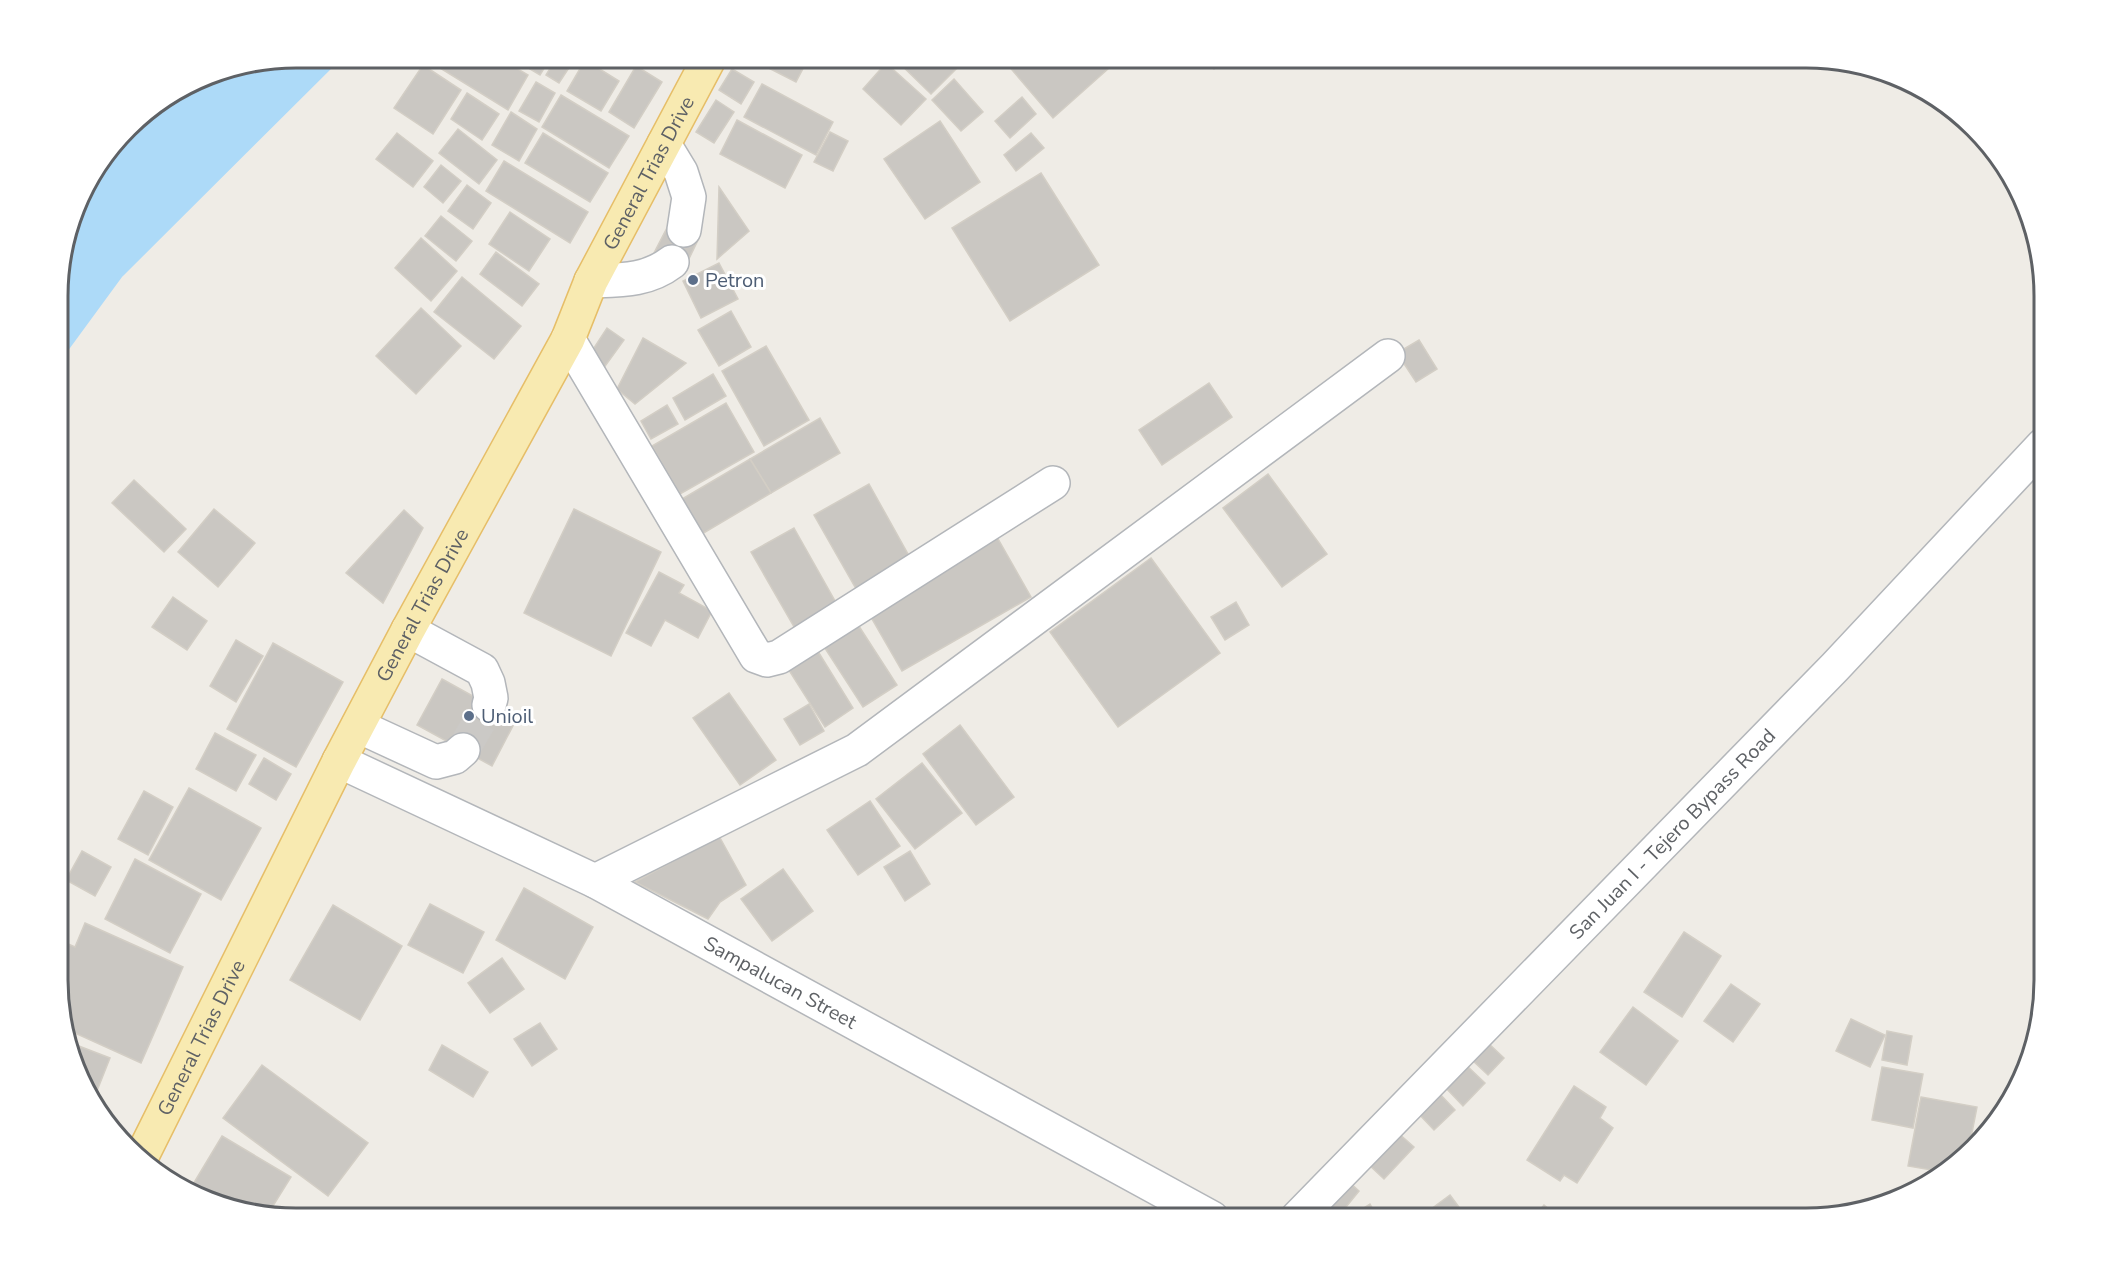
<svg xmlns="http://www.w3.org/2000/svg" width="2101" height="1275" font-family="'Nunito Sans',sans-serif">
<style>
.water{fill:#addaf8}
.building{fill:#cac7c2;stroke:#d3cec5;stroke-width:1.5}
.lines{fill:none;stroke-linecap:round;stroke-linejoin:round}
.minor-tunnel{stroke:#cbc9c6;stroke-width:33;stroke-dasharray:33 16;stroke-linecap:butt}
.minor-casing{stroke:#b3b6ba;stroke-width:36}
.major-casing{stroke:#e6be68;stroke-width:36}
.minor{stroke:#fff;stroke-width:33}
.major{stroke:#f8eab1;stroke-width:33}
.service-dot{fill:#5c6f8a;stroke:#fff;stroke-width:2}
.labels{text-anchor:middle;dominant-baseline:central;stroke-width:6;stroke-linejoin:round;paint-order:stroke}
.street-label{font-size:20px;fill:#5e6165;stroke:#fff}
.service-label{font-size:20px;fill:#4e5e75;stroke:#fff;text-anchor:start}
.rim{fill:none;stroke:#5e6165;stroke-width:3}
</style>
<rect width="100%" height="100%" fill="#efece6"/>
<path class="water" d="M 296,57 L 343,57 L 122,277 L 59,363 L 59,265 L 82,190 L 138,116 L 205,75 Z"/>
<g class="building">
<path d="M 447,57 L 498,57 L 528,75 L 508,110 L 440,68 Z"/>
<path d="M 510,57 L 551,57 L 540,75 Z"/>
<path d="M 557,57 L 576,57 L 559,83 L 546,75 Z"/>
<path d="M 633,57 L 659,57 L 652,68 Z"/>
<path d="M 752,57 L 809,57 L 796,82 L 751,59 Z"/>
<path d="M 893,57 L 965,57 L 966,59 L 931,94 Z"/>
<path d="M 1001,57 L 1114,57 L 1117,61 L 1053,118 Z"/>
<path d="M 1203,57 L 1226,57 L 1214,69 Z"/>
<path d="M 585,60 L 619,81 L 601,111 L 567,91 Z"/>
<path d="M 886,63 L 926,99 L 901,125 L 863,89 Z"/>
<path d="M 423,65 L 461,90 L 433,134 L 394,108 Z"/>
<path d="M 636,66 L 662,82 L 634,128 L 609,112 Z"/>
<path d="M 732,69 L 754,82 L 741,104 L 719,90 Z"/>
<path d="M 954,79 L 983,112 L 961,131 L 932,100 Z"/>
<path d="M 536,82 L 555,93 L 539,122 L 519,111 Z"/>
<path d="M 762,84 L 833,122 L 816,155 L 744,117 Z"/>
<path d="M 467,93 L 499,114 L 482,140 L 451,119 Z"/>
<path d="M 561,95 L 629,136 L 609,168 L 542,127 Z"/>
<path d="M 1022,97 L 1036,114 L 1010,138 L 995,121 Z"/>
<path d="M 716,100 L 734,112 L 714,143 L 696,132 Z"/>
<path d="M 511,112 L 537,129 L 519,161 L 492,145 Z"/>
<path d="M 737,120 L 802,155 L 785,188 L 720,154 Z"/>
<path d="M 940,121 L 980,182 L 925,219 L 884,159 Z"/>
<path d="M 458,129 L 497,160 L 479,184 L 439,153 Z"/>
<path d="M 830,132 L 848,141 L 833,171 L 814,162 Z"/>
<path d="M 397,133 L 433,161 L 413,187 L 376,159 Z"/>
<path d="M 543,133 L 608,173 L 590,202 L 525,163 Z"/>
<path d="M 1031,133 L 1044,148 L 1016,171 L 1004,155 Z"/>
<path d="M 504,161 L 588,212 L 570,243 L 486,191 Z"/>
<path d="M 441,165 L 461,181 L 443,203 L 424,187 Z"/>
<path d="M 1041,173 L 1099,265 L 1010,321 L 952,228 Z"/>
<path d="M 467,185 L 491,203 L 473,229 L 448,211 Z"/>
<path d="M 719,187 L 749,231 L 717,259 Z"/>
<path d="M 510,212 L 550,239 L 529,271 L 489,244 Z"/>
<path d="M 441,216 L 472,241 L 456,261 L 425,236 Z"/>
<path d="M 670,222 L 699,238 L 684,269 L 654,253 Z"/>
<path d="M 421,238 L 457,271 L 431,301 L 395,268 Z"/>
<path d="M 496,252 L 539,284 L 522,306 L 480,274 Z"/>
<path d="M 719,263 L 738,299 L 701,318 L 683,281 Z"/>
<path d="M 462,277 L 521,326 L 494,359 L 434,312 Z"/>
<path d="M 421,308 L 461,346 L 416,394 L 376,356 Z"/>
<path d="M 731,311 L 751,347 L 719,366 L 698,330 Z"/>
<path d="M 607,328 L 624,340 L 603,369 L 588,357 Z"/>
<path d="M 643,338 L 686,363 L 635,404 L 617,389 Z"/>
<path d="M 1419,340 L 1437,369 L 1416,382 L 1397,353 Z"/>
<path d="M 766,346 L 809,420 L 764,446 L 722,371 Z"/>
<path d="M 713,374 L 726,396 L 685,420 L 673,398 Z"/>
<path d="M 1209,383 L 1232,417 L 1162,465 L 1139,430 Z"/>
<path d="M 726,403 L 754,452 L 680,494 L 652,446 Z"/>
<path d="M 667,405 L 678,424 L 651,439 L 641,421 Z"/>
<path d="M 820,418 L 840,453 L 771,493 L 750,459 Z"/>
<path d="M 750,459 L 771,493 L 702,534 L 682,499 Z"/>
<path d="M 1268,474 L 1327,554 L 1282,587 L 1223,508 Z"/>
<path d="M 134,480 L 186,529 L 164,552 L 112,503 Z"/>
<path d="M 869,484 L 913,563 L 859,594 L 814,515 Z"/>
<path d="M 214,509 L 255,543 L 218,587 L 178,552 Z"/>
<path d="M 574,509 L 661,552 L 611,656 L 524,613 Z"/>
<path d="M 404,510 L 423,528 L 383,603 L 346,573 Z"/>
<path d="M 794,528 L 839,608 L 797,632 L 751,552 Z"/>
<path d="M 997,537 L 1031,597 L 902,671 L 868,612 Z"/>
<path d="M 1151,558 L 1220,653 L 1118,727 L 1050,632 Z"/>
<path d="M 659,572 L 684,585 L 679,593 L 712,611 L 698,638 L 665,620 L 651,646 L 626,633 Z"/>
<path d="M 173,597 L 207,621 L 187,650 L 152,627 Z"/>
<path d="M 1236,602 L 1249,625 L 1225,640 L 1211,617 Z"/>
<path d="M 853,617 L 897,685 L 863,707 L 819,639 Z"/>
<path d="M 236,640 L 263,656 L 236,702 L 210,686 Z"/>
<path d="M 273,643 L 343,682 L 296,767 L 227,729 Z"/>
<path d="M 814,645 L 853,708 L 825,727 L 785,664 Z"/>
<path d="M 442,679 L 516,720 L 492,766 L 417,725 Z"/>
<path d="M 729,693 L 776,760 L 740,785 L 693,718 Z"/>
<path d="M 809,704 L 824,731 L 800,745 L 784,719 Z"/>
<path d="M 960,725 L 1014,797 L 976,825 L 923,754 Z"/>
<path d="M 215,733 L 256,755 L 236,791 L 196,769 Z"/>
<path d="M 264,758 L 291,774 L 276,800 L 249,784 Z"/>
<path d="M 922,763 L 962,813 L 915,849 L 876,799 Z"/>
<path d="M 189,788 L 261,828 L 221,900 L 149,860 Z"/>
<path d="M 144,791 L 173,807 L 148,855 L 118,839 Z"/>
<path d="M 870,801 L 900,846 L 858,875 L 827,830 Z"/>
<path d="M 719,836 L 746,885 L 720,902 L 708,919 L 635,882 Z"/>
<path d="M 82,851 L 111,867 L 95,896 L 66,880 Z"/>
<path d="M 910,851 L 930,884 L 905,901 L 884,867 Z"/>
<path d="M 135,859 L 201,894 L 170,953 L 105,919 Z"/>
<path d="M 783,869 L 813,911 L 772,941 L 741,899 Z"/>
<path d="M 524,888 L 593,927 L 565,979 L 496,940 Z"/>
<path d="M 430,904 L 484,932 L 463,973 L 408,945 Z"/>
<path d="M 333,905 L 402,946 L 360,1020 L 290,980 Z"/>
<path d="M 85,923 L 183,967 L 141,1063 L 66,1029 L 59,1010 L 59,940 L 75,947 Z"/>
<path d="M 1684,932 L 1721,956 L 1682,1017 L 1644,992 Z"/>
<path d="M 502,958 L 524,989 L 490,1013 L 468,983 Z"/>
<path d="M 1731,984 L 1760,1004 L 1733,1042 L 1704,1021 Z"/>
<path d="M 1633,1007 L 1678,1041 L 1646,1085 L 1600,1052 Z"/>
<path d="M 1851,1019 L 1885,1035 L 1870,1067 L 1836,1051 Z"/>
<path d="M 540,1023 L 557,1049 L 532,1066 L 514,1039 Z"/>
<path d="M 1887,1031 L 1912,1036 L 1907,1065 L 1882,1060 Z"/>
<path d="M 1487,1042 L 1504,1058 L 1488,1075 L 1471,1059 Z"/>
<path d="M 71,1043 L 110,1058 L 93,1101 Z"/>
<path d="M 442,1045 L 488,1072 L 473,1097 L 429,1070 Z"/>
<path d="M 1465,1064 L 1485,1083 L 1463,1106 L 1444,1086 Z"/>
<path d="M 262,1065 L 368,1143 L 328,1196 L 223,1118 Z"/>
<path d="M 1882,1067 L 1923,1074 L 1913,1128 L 1872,1120 Z"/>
<path d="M 1574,1086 L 1606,1107 L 1600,1118 L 1613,1128 L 1577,1183 L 1564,1175 L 1560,1181 L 1527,1160 Z"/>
<path d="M 1438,1092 L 1455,1110 L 1434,1130 L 1417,1112 Z"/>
<path d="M 1921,1097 L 1977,1107 L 1968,1153 L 1943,1172 L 1908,1166 Z"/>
<path d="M 1995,1111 L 2001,1113 L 1993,1124 Z"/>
<path d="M 1397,1132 L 1414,1147 L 1384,1179 L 1367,1163 Z"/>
<path d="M 222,1136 L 291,1177 L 268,1214 L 233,1210 L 189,1191 Z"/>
<path d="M 1347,1180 L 1359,1191 L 1337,1218 L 1322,1218 L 1317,1214 Z"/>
<path d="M 1450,1195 L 1467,1218 L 1419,1218 Z"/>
<path d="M 1370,1204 L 1378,1218 L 1348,1218 Z"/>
<path d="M 1544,1205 L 1560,1218 L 1533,1218 Z"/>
</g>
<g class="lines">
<path class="minor-tunnel" d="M 463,750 L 489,705"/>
<g class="minor-casing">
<g id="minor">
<path d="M 664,144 L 681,172 L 689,197 L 684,230"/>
<path d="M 591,281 C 621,280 647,281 672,262"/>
<path d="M 568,339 L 756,656 L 767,660 L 779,657 L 1053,483"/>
<path d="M 408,630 L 482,670 L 488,683 L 491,698 L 489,705"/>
<path d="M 358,726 L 436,762 L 455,757 L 463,750"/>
<path id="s1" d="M 339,761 L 595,881 L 1212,1218"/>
<path d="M 595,881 L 857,750 L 1388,356"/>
<path id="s2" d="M 1297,1218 L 1835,667 L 2043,445"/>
</g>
</g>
<g class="major-casing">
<g id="major">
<path id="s3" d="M 143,1154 L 339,761 L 408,630 L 568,339 L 591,281 L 710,57"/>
</g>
</g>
<use href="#minor" class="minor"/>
<use href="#major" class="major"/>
</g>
<g class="service-dot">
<circle cx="693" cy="280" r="6"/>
<circle cx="469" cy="716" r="6"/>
</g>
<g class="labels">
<g class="street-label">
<text stroke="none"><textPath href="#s3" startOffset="1104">General Trias Drive</textPath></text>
<text stroke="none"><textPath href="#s3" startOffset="616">General Trias Drive</textPath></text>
<text stroke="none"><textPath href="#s2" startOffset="537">San Juan I - Tejero Bypass Road</textPath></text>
<text stroke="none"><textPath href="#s1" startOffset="494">Sampalucan Street</textPath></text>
<text stroke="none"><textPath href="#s3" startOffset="130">General Trias Drive</textPath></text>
</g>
<g class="service-label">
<text x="705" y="280">Petron</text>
<text x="481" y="716">Unioil</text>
</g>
</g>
<path d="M0 0H2101V1275H0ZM296 68H1806A228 228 0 0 1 2034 296V980A228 228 0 0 1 1806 1208H296A228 228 0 0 1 68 980V296A228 228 0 0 1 296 68Z" fill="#fff" fill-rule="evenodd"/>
<path class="rim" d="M296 68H1806A228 228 0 0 1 2034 296V980A228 228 0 0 1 1806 1208H296A228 228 0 0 1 68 980V296A228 228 0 0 1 296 68Z"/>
</svg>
